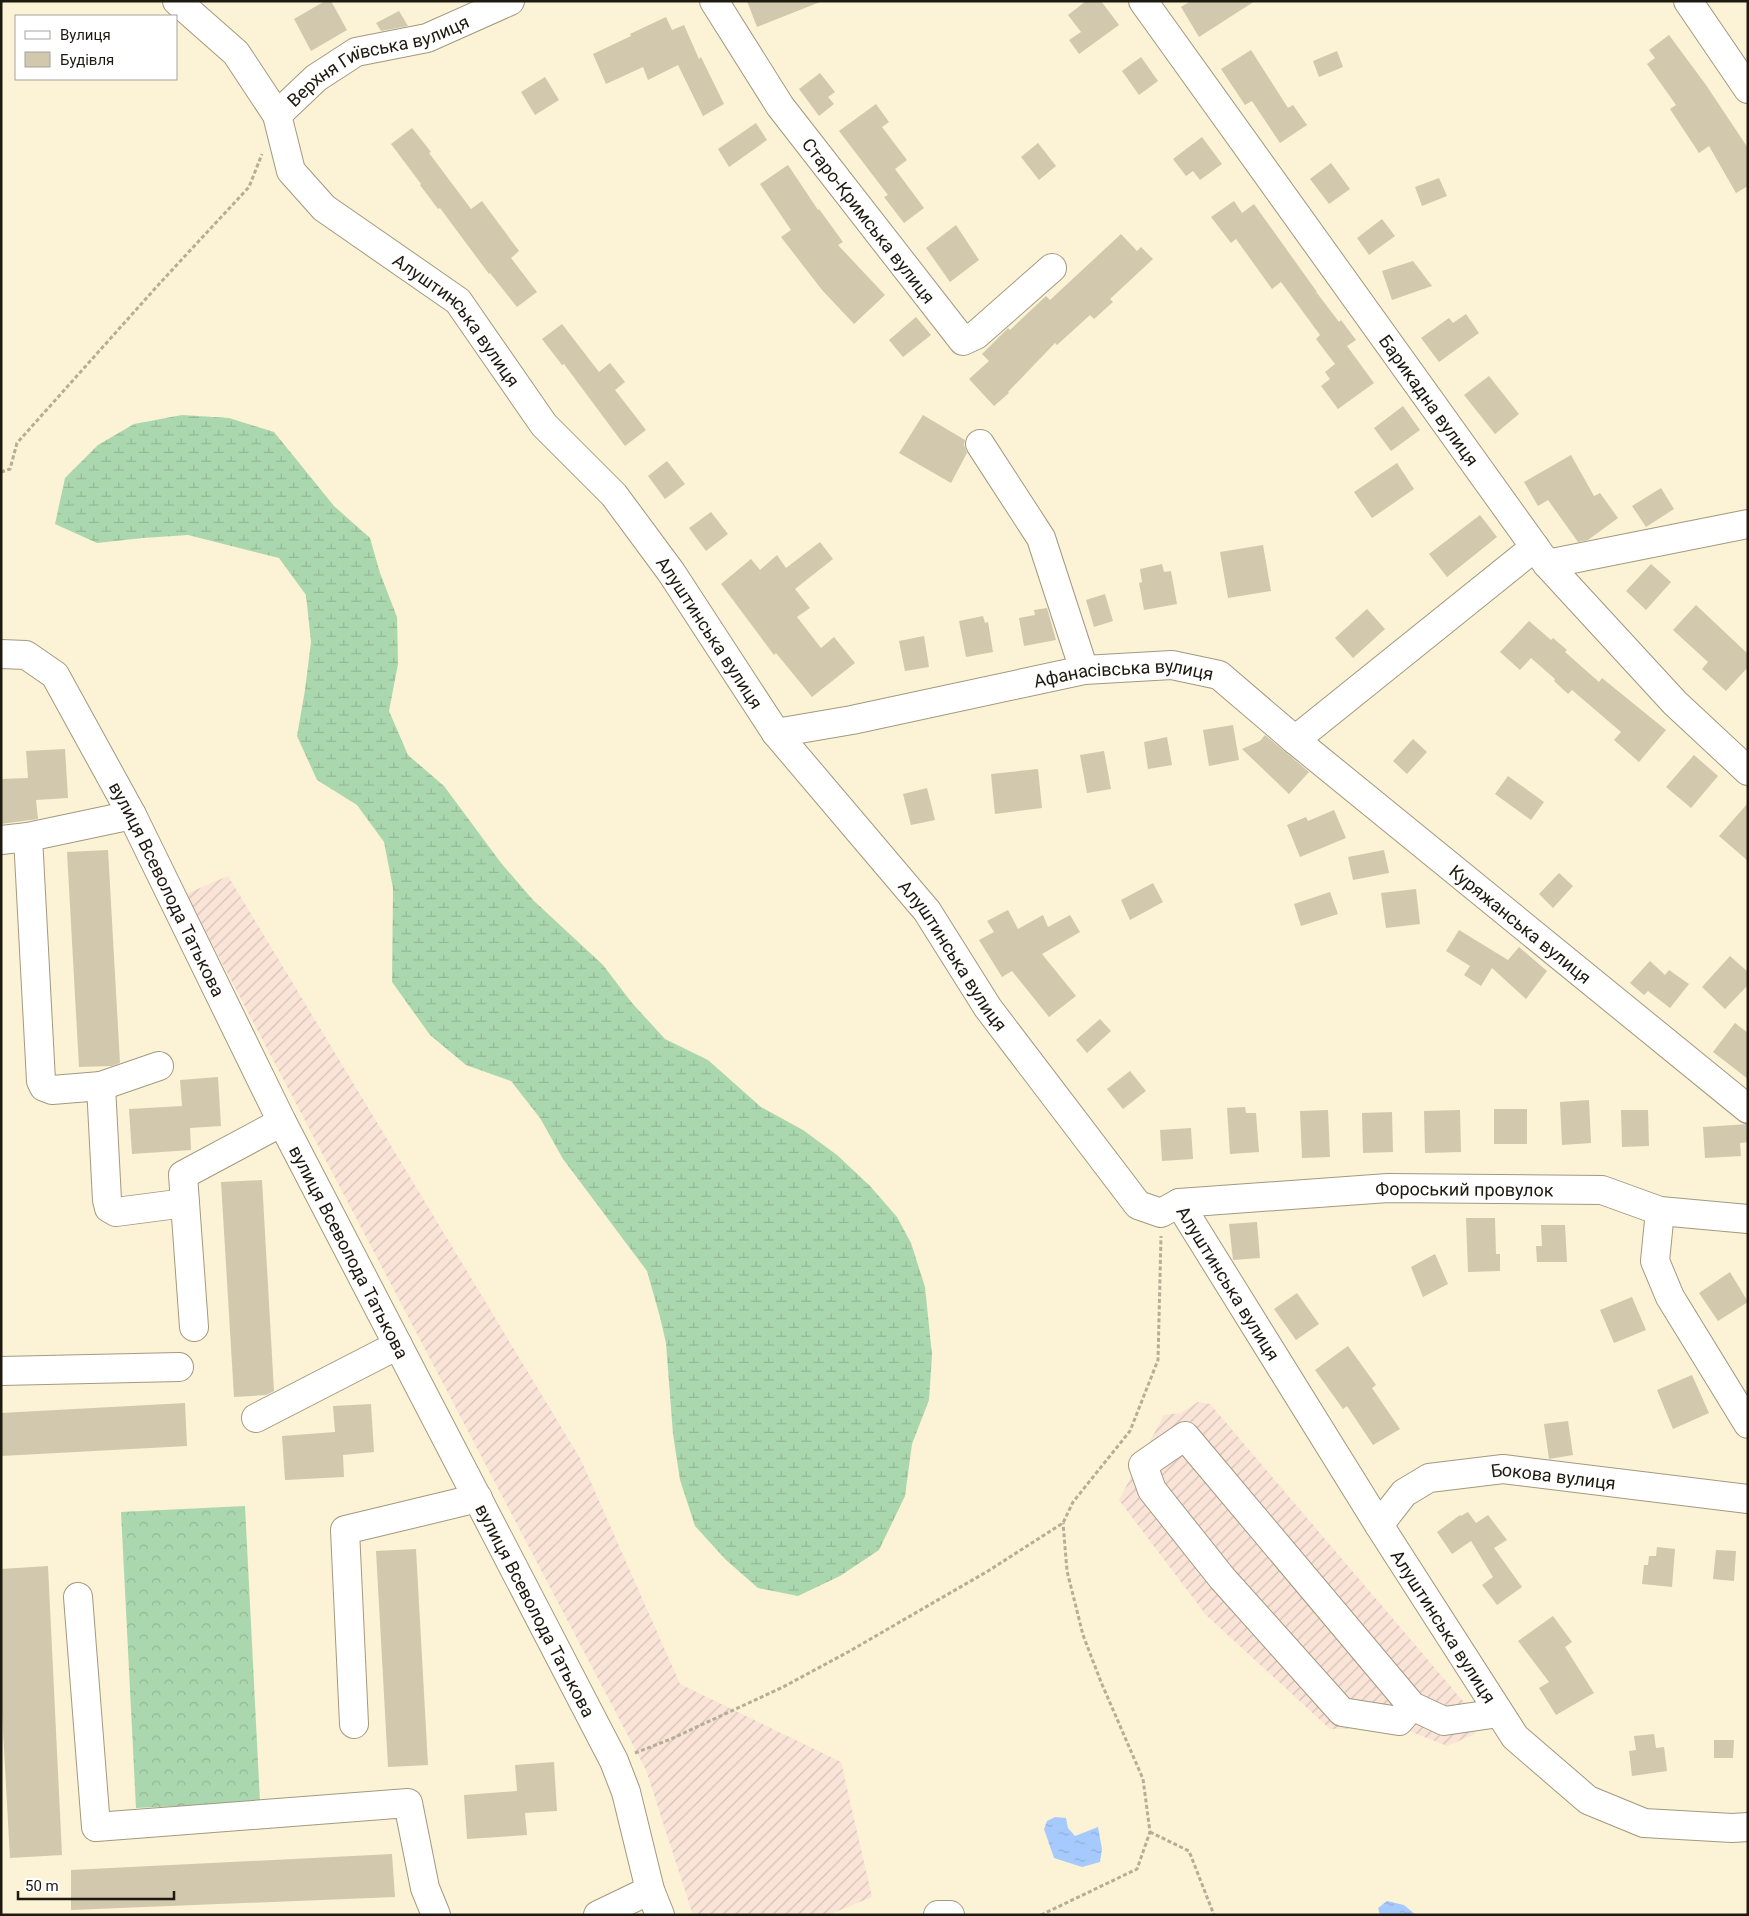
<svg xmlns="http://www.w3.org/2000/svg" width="1749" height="1916" font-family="Roboto,sans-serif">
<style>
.industrial{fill:url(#industrial-furrows)}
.forest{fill:url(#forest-crowns)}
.wetland{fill:url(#wetland-marsh)}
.water{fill:url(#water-ripples)}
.building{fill:#d2c8ad}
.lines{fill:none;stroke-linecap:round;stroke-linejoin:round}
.minor-casing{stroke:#a2997f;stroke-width:30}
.path{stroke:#b5ad96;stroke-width:3;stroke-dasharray:4 2.5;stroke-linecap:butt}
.minor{stroke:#fff;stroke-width:28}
.labels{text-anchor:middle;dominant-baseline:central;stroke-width:4;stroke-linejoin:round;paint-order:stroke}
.street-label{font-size:18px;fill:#1e1a10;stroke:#fff}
</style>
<defs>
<pattern id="industrial-furrows" width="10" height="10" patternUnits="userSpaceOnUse" patternTransform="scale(1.25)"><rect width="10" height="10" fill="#fae3d7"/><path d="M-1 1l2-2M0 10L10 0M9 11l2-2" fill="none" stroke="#d6c2b8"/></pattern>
<pattern id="forest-crowns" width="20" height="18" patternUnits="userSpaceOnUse" patternTransform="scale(1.25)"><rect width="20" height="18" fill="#abd7af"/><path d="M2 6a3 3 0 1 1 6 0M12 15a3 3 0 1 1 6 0" fill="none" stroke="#93b896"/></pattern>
<pattern id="wetland-marsh" width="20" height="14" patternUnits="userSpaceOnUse" patternTransform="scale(1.25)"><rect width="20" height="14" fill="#abd7af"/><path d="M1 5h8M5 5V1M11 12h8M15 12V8" fill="none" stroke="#93b896"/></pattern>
<pattern id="water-ripples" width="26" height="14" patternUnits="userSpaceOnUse" patternTransform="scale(1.25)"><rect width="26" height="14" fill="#a7cafe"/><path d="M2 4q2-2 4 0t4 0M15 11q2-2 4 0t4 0" fill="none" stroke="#8fadd9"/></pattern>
</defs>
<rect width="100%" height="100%" fill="#fcf2d5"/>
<g class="industrial">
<path d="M 228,876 L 581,1460 L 680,1684 L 841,1762 L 872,1897 L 828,1915 L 693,1915 L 646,1770 L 186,894 Z"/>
<path d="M 1198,1402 L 1210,1404 L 1474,1714 L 1477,1722 L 1475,1734 L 1447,1746 L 1402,1728 L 1330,1729 L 1206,1615 L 1119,1500 L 1164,1415 L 1181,1413 Z"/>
</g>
<path class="forest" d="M 245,1506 L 260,1802 L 136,1808 L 121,1512 Z"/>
<path class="wetland" d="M 182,415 L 229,418 L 274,432 L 334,506 L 370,538 L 380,573 L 397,617 L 398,664 L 389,711 L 408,755 L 444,786 L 501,863 L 533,900 L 603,965 L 632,1003 L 665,1039 L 708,1060 L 761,1107 L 803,1130 L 837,1155 L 870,1186 L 897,1217 L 911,1243 L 925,1287 L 932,1355 L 929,1400 L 912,1444 L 905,1496 L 879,1550 L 840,1576 L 798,1596 L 758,1588 L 726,1560 L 695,1526 L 680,1480 L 673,1434 L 666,1343 L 660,1317 L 647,1271 L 563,1159 L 540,1118 L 511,1081 L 466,1065 L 430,1035 L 392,982 L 393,888 L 384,842 L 357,805 L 317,780 L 297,736 L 305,690 L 311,642 L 306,595 L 279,558 L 188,535 L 143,538 L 97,543 L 55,524 L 65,478 L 98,445 L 134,424 Z"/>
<g class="water">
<path d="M 1055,1817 L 1066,1818 L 1068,1828 L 1075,1836 L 1098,1827 L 1102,1849 L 1100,1862 L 1082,1867 L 1054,1858 L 1044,1829 L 1047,1821 Z"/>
<path d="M 1387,1901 L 1404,1905 L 1416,1915 L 1380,1915 L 1378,1908 Z"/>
</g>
<g class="building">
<path d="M 325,1 L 331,1 L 347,30 L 311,51 L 294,19 Z"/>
<path d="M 747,1 L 820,1 L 820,2 L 757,27 Z"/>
<path d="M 1086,1 L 1101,1 L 1119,25 L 1079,54 L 1069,40 L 1081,32 L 1068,15 Z"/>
<path d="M 1191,1 L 1255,1 L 1199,37 L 1181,7 Z"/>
<path d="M 399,11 L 408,26 L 381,31 L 376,23 Z"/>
<path d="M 666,17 L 672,30 L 684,25 L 699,59 L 701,57 L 724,104 L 703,116 L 678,65 L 648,80 L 643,67 L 606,84 L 593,54 L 631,36 L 630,34 Z"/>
<path d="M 1669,35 L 1706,85 L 1748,148 L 1748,186 L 1736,193 L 1709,146 L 1699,153 L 1670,109 L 1676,105 L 1647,64 L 1655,58 L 1649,50 Z"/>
<path d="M 1251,50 L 1288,108 L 1293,105 L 1307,125 L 1280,143 L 1252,101 L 1245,105 L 1221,69 Z"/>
<path d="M 1337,51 L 1343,67 L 1319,77 L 1313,61 Z"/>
<path d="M 1141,57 L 1158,81 L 1139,95 L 1122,71 Z"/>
<path d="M 820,73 L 835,92 L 828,97 L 834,104 L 819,116 L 799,89 Z"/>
<path d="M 545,77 L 559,100 L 535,115 L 521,92 Z"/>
<path d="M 876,104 L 889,122 L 882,127 L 907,160 L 895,169 L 924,208 L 904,223 L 884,197 L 888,195 L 839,131 Z"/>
<path d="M 756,123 L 767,140 L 729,167 L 718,149 Z"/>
<path d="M 412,128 L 431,152 L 429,153 L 471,209 L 482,201 L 519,251 L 511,258 L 537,292 L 517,307 L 490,273 L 489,274 L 440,208 L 438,209 L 420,185 L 421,184 L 391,144 Z"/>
<path d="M 1202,137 L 1222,164 L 1200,180 L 1193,171 L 1186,176 L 1173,159 Z"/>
<path d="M 1038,143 L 1056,166 L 1039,180 L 1021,157 Z"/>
<path d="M 1331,163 L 1350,189 L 1329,204 L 1310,179 Z"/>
<path d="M 788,165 L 818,210 L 819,209 L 843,242 L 838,245 L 885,295 L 854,324 L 822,290 L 781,237 L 791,230 L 760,184 Z"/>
<path d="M 1439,178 L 1447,196 L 1422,206 L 1415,187 Z"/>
<path d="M 1234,201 L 1242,213 L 1254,204 L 1317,292 L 1315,294 L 1317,293 L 1339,322 L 1341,320 L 1356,340 L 1347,346 L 1374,383 L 1338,409 L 1321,386 L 1330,379 L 1325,372 L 1335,364 L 1316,339 L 1320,335 L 1281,282 L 1272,289 L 1236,239 L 1231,243 L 1211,217 Z"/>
<path d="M 1382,219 L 1395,236 L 1369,255 L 1357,238 Z"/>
<path d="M 956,225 L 979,260 L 950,282 L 926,248 Z"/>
<path d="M 1121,234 L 1137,251 L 1141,247 L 1153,259 L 1110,299 L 1113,302 L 1094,319 L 1090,315 L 1057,345 L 1055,343 L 1008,392 L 1009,393 L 994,406 L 969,379 L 989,361 L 982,354 L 1008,328 L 1010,330 L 1046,296 L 1050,300 Z"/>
<path d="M 1413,261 L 1432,286 L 1392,300 L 1382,271 Z"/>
<path d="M 1466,314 L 1479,333 L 1439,362 L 1421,338 L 1449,318 L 1453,323 Z"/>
<path d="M 916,317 L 931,335 L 903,357 L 889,340 Z"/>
<path d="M 562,324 L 599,372 L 610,363 L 625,382 L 615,390 L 646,430 L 625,446 L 564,364 L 562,365 L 542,339 Z"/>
<path d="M 1489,376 L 1519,414 L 1495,434 L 1464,395 Z"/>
<path d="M 1403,406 L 1420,430 L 1391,451 L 1374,428 Z"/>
<path d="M 923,415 L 965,440 L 964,445 L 967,453 L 951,483 L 899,453 Z"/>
<path d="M 1571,455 L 1594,496 L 1600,493 L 1618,518 L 1588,540 L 1578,542 L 1548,500 L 1538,506 L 1524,482 Z"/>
<path d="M 667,461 L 685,484 L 665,499 L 648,476 Z"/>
<path d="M 1397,463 L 1414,489 L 1372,518 L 1354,492 Z"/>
<path d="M 1661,488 L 1674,509 L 1646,527 L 1632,506 Z"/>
<path d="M 711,512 L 728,534 L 706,551 L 689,528 Z"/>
<path d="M 1480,515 L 1497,537 L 1447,577 L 1429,554 Z"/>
<path d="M 820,542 L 833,559 L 795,589 L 810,608 L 797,617 L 821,648 L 834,637 L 855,663 L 812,697 L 776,653 L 774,655 L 721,584 L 751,559 L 760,570 L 777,555 L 786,568 Z"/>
<path d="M 1263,545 L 1271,591 L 1228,598 L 1220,552 Z"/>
<path d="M 1162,564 L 1164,572 L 1171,571 L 1177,604 L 1144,610 L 1139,583 L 1142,582 L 1140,569 Z"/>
<path d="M 1651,564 L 1671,582 L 1646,610 L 1626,591 Z"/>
<path d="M 1105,594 L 1113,621 L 1094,627 L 1086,600 Z"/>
<path d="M 1696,605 L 1748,654 L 1748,667 L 1726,691 L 1702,669 L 1708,662 L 1673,630 Z"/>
<path d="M 1047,608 L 1056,640 L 1024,646 L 1019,618 L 1035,615 L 1034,610 Z"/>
<path d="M 1367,609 L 1385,629 L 1353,658 L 1335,638 Z"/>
<path d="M 983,616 L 985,623 L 988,622 L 993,652 L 966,657 L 959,621 Z"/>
<path d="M 1529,621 L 1551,640 L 1553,638 L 1567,650 L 1565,652 L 1599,682 L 1602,678 L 1666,730 L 1639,762 L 1614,740 L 1621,732 L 1572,690 L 1568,694 L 1554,681 L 1555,679 L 1531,658 L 1520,670 L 1500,652 Z"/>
<path d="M 924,636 L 929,667 L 905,671 L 899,641 Z"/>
<path d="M 1233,725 L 1239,760 L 1209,766 L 1203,730 Z"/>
<path d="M 1265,735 L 1309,772 L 1289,794 L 1242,749 L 1260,741 Z"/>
<path d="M 1167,737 L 1172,765 L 1148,769 L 1144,742 Z"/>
<path d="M 1413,739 L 1427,752 L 1407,774 L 1393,761 Z"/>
<path d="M 65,749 L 68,798 L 36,800 L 38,819 L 1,824 L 1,779 L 28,778 L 26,751 Z"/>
<path d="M 1104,751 L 1111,789 L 1087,793 L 1080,755 Z"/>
<path d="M 1694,755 L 1718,776 L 1691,808 L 1666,787 Z"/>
<path d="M 1038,769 L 1042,808 L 995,814 L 991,774 Z"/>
<path d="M 1508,776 L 1544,802 L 1531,820 L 1495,794 Z"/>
<path d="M 927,788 L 935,820 L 911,825 L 903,794 Z"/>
<path d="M 1748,803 L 1748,861 L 1719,836 Z"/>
<path d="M 1334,810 L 1346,838 L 1300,857 L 1287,825 L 1306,817 L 1308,821 Z"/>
<path d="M 108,850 L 120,1063 L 112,1066 L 79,1067 L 67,852 Z"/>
<path d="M 1384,850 L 1389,873 L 1353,880 L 1348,857 Z"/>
<path d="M 1559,873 L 1573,886 L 1553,908 L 1539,894 Z"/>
<path d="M 1153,883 L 1163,902 L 1130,920 L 1121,900 Z"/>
<path d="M 1416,889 L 1420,924 L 1386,928 L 1381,893 Z"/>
<path d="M 1330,892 L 1338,914 L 1301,926 L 1294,904 Z"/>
<path d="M 1008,910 L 1018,929 L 1043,915 L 1048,927 L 1070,915 L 1080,932 L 1042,954 L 1076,996 L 1049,1017 L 1012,971 L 1002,977 L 979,940 L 994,932 L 987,921 Z"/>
<path d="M 1459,930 L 1508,960 L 1519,947 L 1547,971 L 1526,999 L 1492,968 L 1481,986 L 1464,975 L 1470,966 L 1446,951 Z"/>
<path d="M 1730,956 L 1748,972 L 1748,985 L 1725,1009 L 1702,987 Z"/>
<path d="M 1650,961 L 1665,975 L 1669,970 L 1689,984 L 1670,1008 L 1648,991 L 1644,995 L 1630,983 Z"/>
<path d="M 1100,1019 L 1111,1031 L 1087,1053 L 1076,1040 Z"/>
<path d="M 1735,1023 L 1748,1033 L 1748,1079 L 1713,1052 Z"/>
<path d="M 1130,1071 L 1146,1091 L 1123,1109 L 1107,1089 Z"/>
<path d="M 218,1077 L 221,1126 L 190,1128 L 191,1150 L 132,1154 L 129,1109 L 182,1106 L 180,1080 Z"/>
<path d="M 1589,1100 L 1591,1143 L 1562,1145 L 1560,1102 Z"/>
<path d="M 1245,1107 L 1246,1113 L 1256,1113 L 1259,1152 L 1230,1154 L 1227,1108 Z"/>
<rect x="1494" y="1109" width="33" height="35"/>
<path d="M 1328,1110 L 1330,1157 L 1302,1158 L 1300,1111 Z"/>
<path d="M 1460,1110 L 1461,1152 L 1425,1153 L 1424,1111 Z"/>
<path d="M 1621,1110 L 1648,1110 L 1649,1146 L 1622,1147 Z"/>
<path d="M 1392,1112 L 1393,1152 L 1363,1153 L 1362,1113 Z"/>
<path d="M 1748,1124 L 1748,1142 L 1740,1143 L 1741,1156 L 1705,1158 L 1703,1127 Z"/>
<path d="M 1191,1128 L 1193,1159 L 1162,1161 L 1160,1130 Z"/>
<path d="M 262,1180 L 274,1391 L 266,1395 L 234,1397 L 221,1182 Z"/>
<path d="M 1466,1218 L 1495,1218 L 1496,1254 L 1500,1254 L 1500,1271 L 1468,1272 Z"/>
<path d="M 1257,1222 L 1260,1258 L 1233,1260 L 1229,1224 Z"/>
<path d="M 1541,1225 L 1565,1225 L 1567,1262 L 1537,1262 L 1536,1246 L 1542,1246 Z"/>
<path d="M 1435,1254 L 1448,1284 L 1423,1297 L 1411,1267 Z"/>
<path d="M 1730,1272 L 1748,1302 L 1718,1321 L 1699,1293 Z"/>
<path d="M 1297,1293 L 1319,1324 L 1296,1340 L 1274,1309 Z"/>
<path d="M 1632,1297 L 1646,1330 L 1614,1343 L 1600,1310 Z"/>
<path d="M 1348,1346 L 1376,1385 L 1372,1388 L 1400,1429 L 1373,1445 L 1347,1406 L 1343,1409 L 1315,1370 Z"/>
<path d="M 1692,1375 L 1709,1413 L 1673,1429 L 1657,1390 Z"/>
<path d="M 185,1403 L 187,1446 L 1,1456 L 1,1413 Z"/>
<path d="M 371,1404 L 374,1452 L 343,1455 L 344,1477 L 285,1480 L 282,1436 L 335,1432 L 333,1406 Z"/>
<path d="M 1568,1421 L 1573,1455 L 1549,1459 L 1544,1424 Z"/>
<path d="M 1468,1512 L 1476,1523 L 1488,1515 L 1507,1540 L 1494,1548 L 1522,1587 L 1497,1605 L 1482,1585 L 1493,1577 L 1471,1541 L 1452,1554 L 1437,1532 L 1460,1515 L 1461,1516 Z"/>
<path d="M 1657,1547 L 1675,1549 L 1672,1587 L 1642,1584 L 1644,1565 L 1648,1565 L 1649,1556 L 1656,1556 Z"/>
<path d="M 416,1549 L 428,1765 L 388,1767 L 376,1551 Z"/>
<path d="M 1716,1550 L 1736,1551 L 1734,1581 L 1713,1579 Z"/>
<path d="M 48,1566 L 62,1855 L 10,1858 L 1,1695 L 1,1569 Z"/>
<path d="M 1553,1616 L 1572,1642 L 1565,1647 L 1594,1693 L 1556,1715 L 1539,1688 L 1549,1682 L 1518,1641 Z"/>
<path d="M 1654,1734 L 1656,1748 L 1664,1747 L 1667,1771 L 1632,1776 L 1629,1751 L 1636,1750 L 1634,1736 Z"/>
<path d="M 1714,1740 L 1734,1740 L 1733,1758 L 1714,1758 Z"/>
<path d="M 554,1762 L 557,1811 L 525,1813 L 527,1835 L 467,1839 L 464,1795 L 517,1791 L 515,1765 Z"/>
<path d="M 392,1854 L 395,1897 L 71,1910 L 71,1870 Z"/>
</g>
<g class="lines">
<g class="minor-casing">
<g id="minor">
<path id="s1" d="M 177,1 L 236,53 L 277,115 L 291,171 L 324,208 L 458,301 L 544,425 L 614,495 L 671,572 L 776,733 L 927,911 L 988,1008 L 1138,1205 L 1161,1213 L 1179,1203 L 1379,1525 L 1515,1737 L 1588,1800 L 1644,1823 L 1732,1828 L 1748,1827"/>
<path id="s2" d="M 714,1 L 780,106 L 963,341 L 976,335 L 1052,268"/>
<path id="s3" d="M 1143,1 L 1547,564 L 1675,703 L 1748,771"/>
<path d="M 1688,1 L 1748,89"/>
<path id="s4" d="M 277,115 L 316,78 L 356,52 L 427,38 L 510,1"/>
<path d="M 980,444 L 1041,538 L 1084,670"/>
<path d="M 1547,564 L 1748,524"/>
<path id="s5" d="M 1,654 L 26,655 L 55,675 L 132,815 L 282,1122 L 614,1761 L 626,1792 L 650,1890 L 660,1915"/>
<path id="s6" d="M 776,733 L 852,720 L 1084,670 L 1172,665 L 1219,675 L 1295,740 L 1535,547"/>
<path id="s7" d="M 1295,740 L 1748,1109"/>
<path d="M 132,815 L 28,837 L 41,1081 L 44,1087 L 52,1090 L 101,1086 L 107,1200 L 109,1208 L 116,1212 L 185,1203"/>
<path d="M 1,840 L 28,837"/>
<path d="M 101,1086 L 159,1066"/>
<path id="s8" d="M 1179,1203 L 1388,1188 L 1602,1190 L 1660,1211 L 1748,1219"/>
<path d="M 1660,1211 L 1655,1261 L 1670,1297 L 1748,1424"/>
<path d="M 194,1327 L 183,1175 L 282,1122"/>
<path d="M 1,1371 L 179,1367"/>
<path d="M 256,1418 L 398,1345"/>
<path id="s9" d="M 1379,1525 L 1404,1493 L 1429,1478 L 1503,1469 L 1748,1499"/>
<path d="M 78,1597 L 96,1827 L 408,1803 L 425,1888 L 436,1915"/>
<path d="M 1412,1706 L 1399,1721 L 1342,1712 L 1222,1578 L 1152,1490 L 1143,1465 L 1185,1436 L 1412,1706 L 1444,1721 L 1499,1713"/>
<path d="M 354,1724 L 345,1530 L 478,1498"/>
<path d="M 598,1915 L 650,1890"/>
<path d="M 938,1915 L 950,1915"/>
</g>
</g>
<g class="path">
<path d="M 1,472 L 10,469 L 17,443 L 160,283 L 249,187 L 262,154"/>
<path d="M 635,1753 L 671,1739 L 783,1687 L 848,1652 L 988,1571 L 1063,1523 L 1073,1502 L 1130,1431 L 1158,1360 L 1161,1236"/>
<path d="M 1150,1832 L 1189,1851 L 1214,1915"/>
<path d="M 1041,1915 L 1137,1869 L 1150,1832 L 1143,1779 L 1101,1682 L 1083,1635 L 1067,1571 L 1063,1523"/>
</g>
<use href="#minor" class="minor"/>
</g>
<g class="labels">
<g class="street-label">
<text stroke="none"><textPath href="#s4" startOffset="118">Верхня Гиївська вулиця</textPath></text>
<text stroke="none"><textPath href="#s2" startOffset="269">Старо-Кримська вулиця</textPath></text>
<text stroke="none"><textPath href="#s1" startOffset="436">Алуштинська вулиця</textPath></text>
<text stroke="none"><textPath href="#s3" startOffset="491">Барикадна вулиця</textPath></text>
<text stroke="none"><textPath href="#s1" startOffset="841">Алуштинська вулиця</textPath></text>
<text stroke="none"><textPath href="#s6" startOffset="354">Афанасівська вулиця</textPath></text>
<text stroke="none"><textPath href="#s5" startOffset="302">вулиця Всеволода Татькова</textPath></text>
<text stroke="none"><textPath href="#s7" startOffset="291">Куряжанська вулиця</textPath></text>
<text stroke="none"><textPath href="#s1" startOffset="1246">Алуштинська вулиця</textPath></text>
<text stroke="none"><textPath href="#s8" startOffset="286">Фороський провулок</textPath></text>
<text stroke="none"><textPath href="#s5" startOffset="708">вулиця Всеволода Татькова</textPath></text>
<text stroke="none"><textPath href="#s1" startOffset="1696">Алуштинська вулиця</textPath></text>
<text stroke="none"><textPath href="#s9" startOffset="195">Бокова вулиця</textPath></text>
<text stroke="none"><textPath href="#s5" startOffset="1112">вулиця Всеволода Татькова</textPath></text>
<text stroke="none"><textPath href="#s1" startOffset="2101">Алуштинська вулиця</textPath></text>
</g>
</g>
<rect width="1749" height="1916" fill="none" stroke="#1e1a10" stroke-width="5"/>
<rect x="15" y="15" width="162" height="65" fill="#ffffff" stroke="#a5a39f"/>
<rect x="25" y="31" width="25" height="8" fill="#ffffff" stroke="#a5a39f"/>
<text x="60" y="40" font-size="15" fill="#1e1a10">Вулиця</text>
<rect x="25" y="52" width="25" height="15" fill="#d2c8ad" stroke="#a5a39f"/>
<text x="60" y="65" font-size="15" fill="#1e1a10">Будівля</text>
<path d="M18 1891v8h156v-8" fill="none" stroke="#1e1a10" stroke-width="2.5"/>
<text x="25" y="1891" font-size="15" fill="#1e1a10" stroke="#ffffff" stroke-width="4" paint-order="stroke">50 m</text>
</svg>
